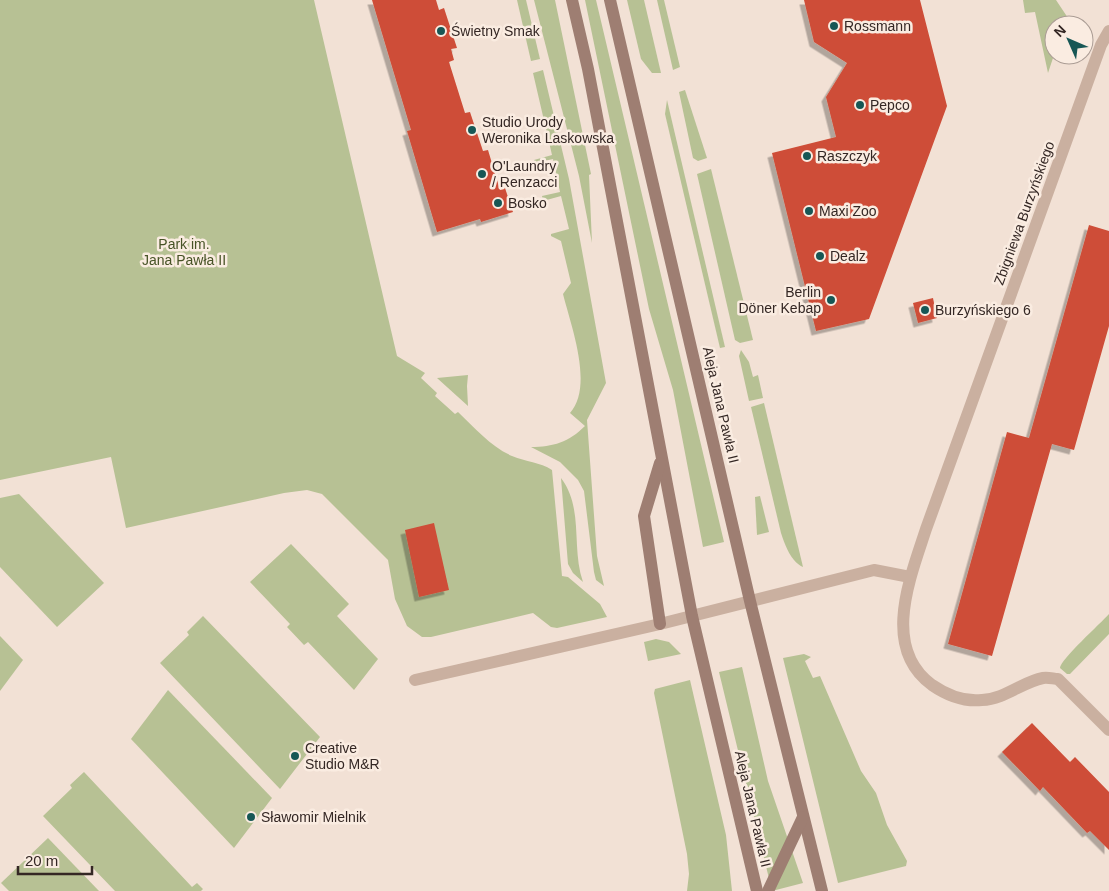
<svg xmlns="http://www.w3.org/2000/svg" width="1109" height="891" font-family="Arial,sans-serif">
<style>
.green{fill:#b7c194}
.building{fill:#ce4d37;filter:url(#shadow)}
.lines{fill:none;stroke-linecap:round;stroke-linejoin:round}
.street{stroke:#cab0a0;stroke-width:12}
.secondary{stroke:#9e7e72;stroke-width:12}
.poi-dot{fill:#175755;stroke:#faece1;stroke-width:2}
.labels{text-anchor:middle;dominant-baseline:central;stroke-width:5;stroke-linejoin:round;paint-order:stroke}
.poi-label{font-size:14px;fill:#342724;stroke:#faece1;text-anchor:start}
.street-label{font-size:14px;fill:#342724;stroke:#faece1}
.park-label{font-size:14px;fill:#475326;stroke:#faece1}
</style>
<defs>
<filter id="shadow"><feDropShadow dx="-4.5" dy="4.5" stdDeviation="0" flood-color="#0004"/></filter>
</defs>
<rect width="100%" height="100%" fill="#f2e1d5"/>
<g class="green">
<path d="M 0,0 L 314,0 L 397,356 L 425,373 L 421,378 L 437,393 L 435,396 L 455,414 L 458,412 C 475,428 491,447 512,456 C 526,462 540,462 552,470 L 562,576 L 568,577 L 600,604 L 607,617 L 557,628 L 551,627 L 533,613 L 431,637 L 422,637 L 407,626 L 395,599 L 388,560 L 322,494 L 307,490 L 284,493 L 126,528 L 111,457 L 0,480 Z"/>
<path d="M 517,0 L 526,0 L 540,59 L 531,61 Z"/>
<path d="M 534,0 L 555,0 L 591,174 L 589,175 L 592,243 L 579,176 Z"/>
<path d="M 585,0 L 596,0 L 724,542 L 703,547 L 673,390 L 649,309 Z"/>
<path d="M 627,0 L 644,0 L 661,73 L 652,73 L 641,59 Z"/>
<path d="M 657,0 L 664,0 L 680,67 L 673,70 Z"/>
<path d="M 1023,0 L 1056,0 L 1068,18 L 1065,25 L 1054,25 L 1054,55 L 1048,73 L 1035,12 L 1025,13 Z"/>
<path d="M 543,70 L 569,179 L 606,383 L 587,420 L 597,556 L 604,586 L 596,580 L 594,572 L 584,491 L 578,480 L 560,462 L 531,447 C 553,447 569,442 585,426 L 570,413 C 594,386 571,326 563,294 L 571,283 L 561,241 L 551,236 L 551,234 L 569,229 L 561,196 L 543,201 L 542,196 L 560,192 L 553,159 L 535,163 L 534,160 L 552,155 L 533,73 Z"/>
<path d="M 685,90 L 707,158 L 698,161 L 693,158 L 679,92 Z"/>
<path d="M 667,100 L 725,347 L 720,348 L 665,114 Z"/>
<path d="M 711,169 L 753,340 L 740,343 L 735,340 L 697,174 Z"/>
<path d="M 741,350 L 749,362 L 753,377 L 758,375 L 763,398 L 749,401 L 739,356 Z"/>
<path d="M 468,375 L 467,386 L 468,406 L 437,378 Z"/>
<path d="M 764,403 L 803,567 C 791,562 785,545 781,533 L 751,407 Z"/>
<path d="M 561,478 C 584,508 571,548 583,582 L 573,573 L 568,564 Z"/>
<path d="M 19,494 L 104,583 L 57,627 L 0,567 L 0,498 Z"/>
<path d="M 760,496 L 769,532 L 757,535 L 755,497 Z"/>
<path d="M 291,544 L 349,604 L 337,616 L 378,659 L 354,690 L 308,642 L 304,645 L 287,627 L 290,624 L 250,582 Z"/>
<path d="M 1109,614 L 1109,634 L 1070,674 L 1067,674 L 1060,668 C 1060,660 1101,623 1109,614 Z"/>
<path d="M 203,616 L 320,737 L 280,789 L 160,663 L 189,635 L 187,632 Z"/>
<path d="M 0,636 L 23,660 L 0,691 Z"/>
<path d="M 656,639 L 669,642 L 681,654 L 648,661 L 644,642 Z"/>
<path d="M 804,654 L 811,657 L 805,661 L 813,678 L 820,676 L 861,771 L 876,793 L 887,825 L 907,861 L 906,866 L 838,883 L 783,658 Z"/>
<path d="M 742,667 L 768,781 L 803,883 L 772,891 L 719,672 Z"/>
<path d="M 690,680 L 726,835 L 732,891 L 687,891 L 689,874 L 687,854 L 654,693 L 655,689 Z"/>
<path d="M 168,690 L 272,798 L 234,848 L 131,739 Z"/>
<path d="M 84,772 L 192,887 L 197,883 L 203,889 L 201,891 L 115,891 L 43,816 L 72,788 L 70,785 Z"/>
<path d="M 48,838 L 99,891 L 9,891 L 1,883 Z"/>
</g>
<g class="building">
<path d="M 372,0 L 436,0 L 439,10 L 444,8 L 457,48 L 451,49 L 454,60 L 449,62 L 465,113 L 470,112 L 483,151 L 488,150 L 500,190 L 505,188 L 513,212 L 481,222 L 480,219 L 437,232 L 407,131 L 411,130 Z"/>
<path d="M 804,0 L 920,0 L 947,106 L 869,319 L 816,331 L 772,153 L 836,137 L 826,97 L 847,63 L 814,42 Z"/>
<path d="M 1089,225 L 1109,231 L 1109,326 L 1074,450 L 1052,444 L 992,656 L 948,644 L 1007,432 L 1029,438 Z"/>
<path d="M 933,298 L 937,318 L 918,323 L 913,303 Z"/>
<path d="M 434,523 L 449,590 L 419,597 L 405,530 Z"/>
<path d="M 1032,723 L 1070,762 L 1075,757 L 1109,792 L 1109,850 L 1090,831 L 1087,833 L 1043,787 L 1040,791 L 1002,752 Z"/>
</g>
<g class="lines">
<g class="street">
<path d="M 1109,31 L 1101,45 L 926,529 C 910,578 881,648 932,685 C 948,696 964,702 982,700 C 1005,699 1022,682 1043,678 C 1048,677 1054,679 1058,679 L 1109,730"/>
<path d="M 415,680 L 660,624 L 874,570 L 910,577"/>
</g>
<g class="secondary">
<path d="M 572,0 L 588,69 L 692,616 L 757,891"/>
<path d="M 610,0 L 750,601 L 822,891"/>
<path d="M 660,463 L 644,516 L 660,624"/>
<path d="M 768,891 L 803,817"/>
</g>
</g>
<g class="poi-dot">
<circle cx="834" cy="26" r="5"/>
<circle cx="441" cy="31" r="5"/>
<circle cx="860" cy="105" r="5"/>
<circle cx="472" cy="130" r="5"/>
<circle cx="807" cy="156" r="5"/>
<circle cx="482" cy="174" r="5"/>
<circle cx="498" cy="203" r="5"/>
<circle cx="809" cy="211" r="5"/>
<circle cx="820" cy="256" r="5"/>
<circle cx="831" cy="300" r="5"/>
<circle cx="925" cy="310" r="5"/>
<circle cx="295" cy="756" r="5"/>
<circle cx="251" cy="817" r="5"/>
</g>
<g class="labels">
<g class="poi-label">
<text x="844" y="26">Rossmann</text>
<text x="451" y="31">Świetny Smak</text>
<text x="870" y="105">Pepco</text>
<text x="482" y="122">Studio Urody<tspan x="482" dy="16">Weronika Laskowska</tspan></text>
<text x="817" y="156">Raszczyk</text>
<text x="492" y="166">O'Laundry<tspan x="492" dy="16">/ Renzacci</tspan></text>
<text x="508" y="203">Bosko</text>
<text x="819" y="211">Maxi Zoo</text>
<text x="830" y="256">Dealz</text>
<text x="821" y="292" text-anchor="end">Berlin<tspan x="821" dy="16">Döner Kebap</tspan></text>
<text x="935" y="310">Burzyńskiego 6</text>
<text x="305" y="748">Creative<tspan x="305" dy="16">Studio M&amp;R</tspan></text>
<text x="261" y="817">Sławomir Mielnik</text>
</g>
<g class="street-label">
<text transform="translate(1024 213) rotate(-70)">Zbigniewa Burzyńskiego</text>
<text transform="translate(721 405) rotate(77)">Aleja Jana Pawła II</text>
<text transform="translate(753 809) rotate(77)">Aleja Jana Pawła II</text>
</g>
<g class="park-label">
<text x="184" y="244">Park im.<tspan x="184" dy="16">Jana Pawła II</tspan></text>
</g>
</g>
<g transform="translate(1069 40) rotate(315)"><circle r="24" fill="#faece1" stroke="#ab9d95"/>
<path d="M0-4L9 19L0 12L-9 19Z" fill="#175755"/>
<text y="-8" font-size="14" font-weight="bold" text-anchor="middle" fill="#342724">N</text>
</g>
<path d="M18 866v8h74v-8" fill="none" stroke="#342724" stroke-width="2.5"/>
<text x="25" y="866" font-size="15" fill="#342724" stroke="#faece1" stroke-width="4" paint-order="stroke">20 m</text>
</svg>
